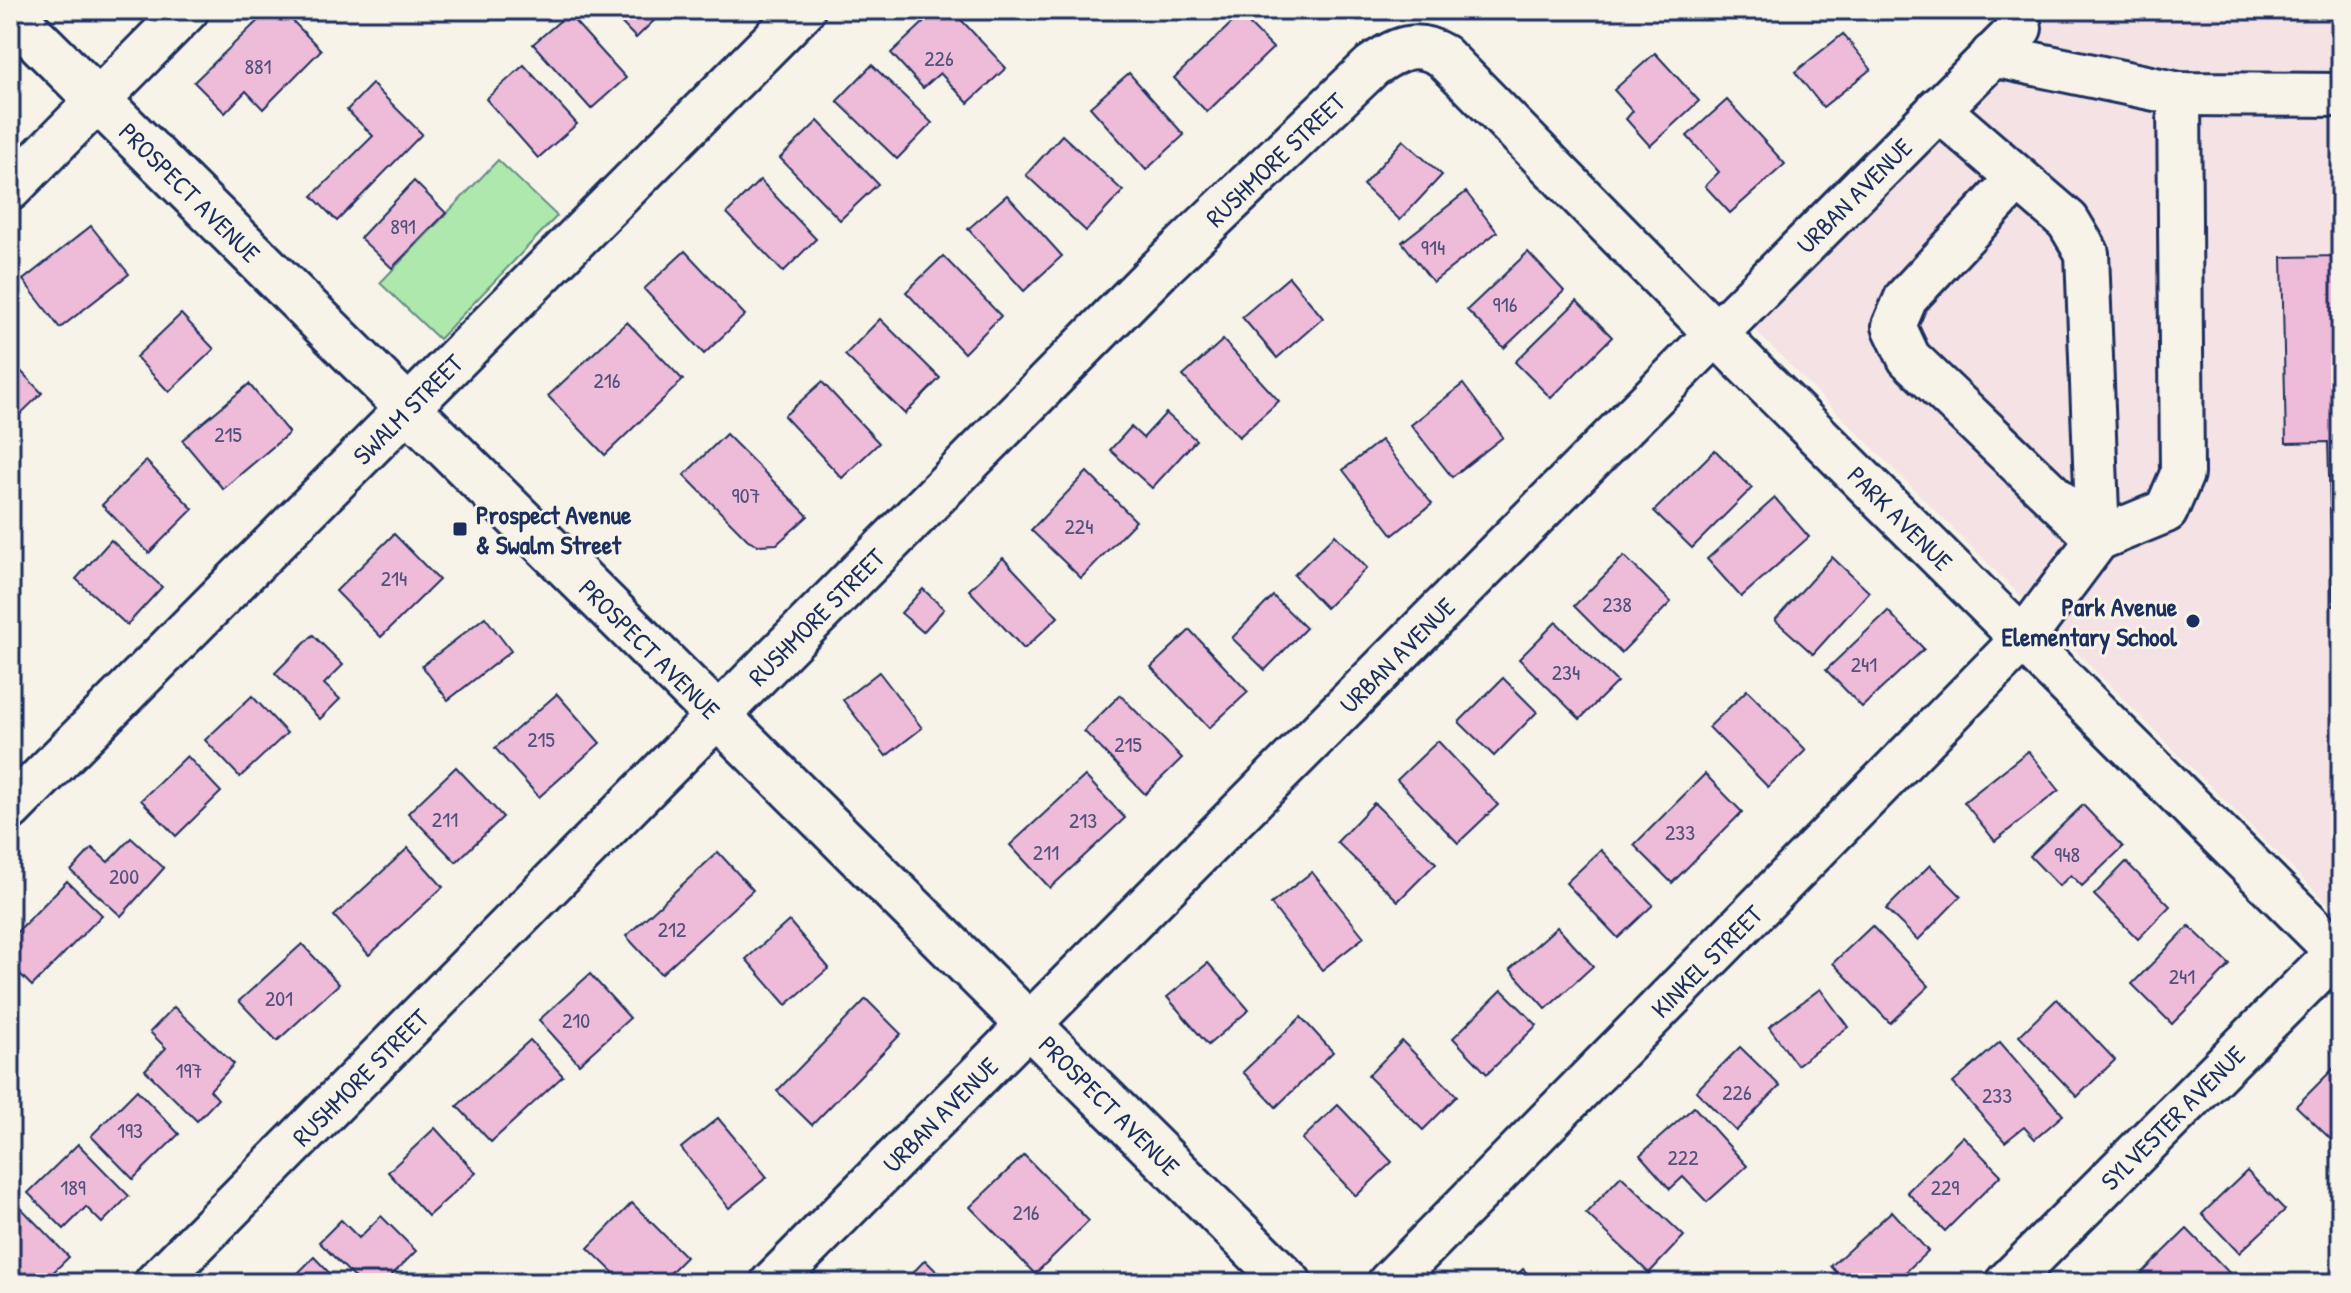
<svg xmlns="http://www.w3.org/2000/svg" width="2351" height="1293" font-family="'Patrick Hand',sans-serif">
<style>
.built{fill:#f4e2e4}
.green{fill:#aee8ad;stroke:#648c86;stroke-width:2}
.building{fill:#eebbd9;stroke:#1b2f5e;stroke-width:2}
.lines{fill:none;stroke-linecap:round;stroke-linejoin:round}
.minor-casing{stroke:#1b2f5e;stroke-width:48}
.major-casing{stroke:#1b2f5e;stroke-width:50}
.minor{stroke:#f7f3e8;stroke-width:42}
.major{stroke:#f7f3e8;stroke-width:44}
.poi-dot{fill:#1b2f5e;stroke:#f7f3e8;stroke-width:3}
.labels{text-anchor:middle;dominant-baseline:central;stroke-width:6;stroke-linejoin:round;paint-order:stroke}
.number-label{font-size:22px;fill:#50527d}
.street-label{font-size:26px;fill:#1b2f5e;stroke:#f7f3e8}
.poi-label{font-size:26px;font-weight:bold;fill:#1b2f5e;stroke:#f7f3e8;text-anchor:start}
</style>
<rect width="100%" height="100%" fill="#f7f3e8"/>
<filter id="ink" filterUnits="userSpaceOnUse"><feTurbulence type="fractalNoise" baseFrequency=".0125" numOctaves="2"/><feDisplacementMap in="SourceGraphic" scale="16" xChannelSelector="R" yChannelSelector="G"/><feConvolveMatrix kernelMatrix="1 2 1 2 8 2 1 2 1" color-interpolation-filters="sRGB"/></filter>
<g filter="url(#ink)">
<path class="built" d="M 2057,10 L 2341,10 L 2341,917 L 1750,325 Z"/>
<path class="green" d="M 498,160 L 557,216 L 439,339 L 380,283 Z"/>
<g class="building">
<path d="M 269,10 L 282,10 L 321,50 L 263,109 L 246,91 L 225,113 L 194,82 Z"/>
<path d="M 609,10 L 665,10 L 636,38 Z"/>
<path d="M 937,10 L 952,10 L 1006,68 L 968,103 L 940,73 L 923,88 L 891,53 Z"/>
<path d="M 568,14 L 626,78 L 591,109 L 533,44 Z"/>
<path d="M 1240,15 L 1273,48 L 1207,112 L 1174,78 Z"/>
<path d="M 1843,34 L 1871,69 L 1823,107 L 1795,72 Z"/>
<path d="M 1655,53 L 1699,101 L 1650,146 L 1626,119 L 1633,111 L 1614,90 Z"/>
<path d="M 524,65 L 577,124 L 538,158 L 486,99 Z"/>
<path d="M 872,65 L 932,123 L 897,159 L 837,101 Z"/>
<path d="M 1129,73 L 1184,135 L 1146,170 L 1090,107 Z"/>
<path d="M 372,84 L 422,134 L 337,221 L 312,196 L 373,136 L 347,110 Z"/>
<path d="M 1727,100 L 1785,164 L 1730,213 L 1705,186 L 1719,172 L 1687,136 Z"/>
<path d="M 818,121 L 878,184 L 840,220 L 780,158 Z"/>
<path d="M 1062,135 L 1123,191 L 1086,231 L 1026,175 Z"/>
<path d="M 1403,140 L 1442,175 L 1400,220 L 1363,185 Z"/>
<path d="M 760,180 L 816,239 L 783,272 L 727,213 Z"/>
<path d="M 414,181 L 446,213 L 392,268 L 360,238 Z"/>
<path d="M 1466,192 L 1497,232 L 1433,282 L 1402,242 Z"/>
<path d="M 1007,195 L 1062,256 L 1024,291 L 968,229 Z"/>
<path d="M 91,226 L 129,274 L 60,328 L 23,280 Z"/>
<path d="M 685,251 L 745,315 L 704,354 L 644,289 Z"/>
<path d="M 1528,252 L 1564,291 L 1504,348 L 1467,310 Z"/>
<path d="M 943,256 L 1001,316 L 964,353 L 906,292 Z"/>
<path d="M 2341,256 L 2341,606 L 2333,606 L 2328,442 L 2286,443 L 2282,257 Z"/>
<path d="M 1289,277 L 1323,318 L 1277,358 L 1242,317 Z"/>
<path d="M 1577,301 L 1612,337 L 1551,398 L 1515,362 Z"/>
<path d="M 181,314 L 214,349 L 169,392 L 136,357 Z"/>
<path d="M 880,319 L 940,378 L 905,414 L 845,355 Z"/>
<path d="M 627,322 L 683,380 L 605,455 L 548,396 Z"/>
<path d="M 1223,340 L 1279,401 L 1239,437 L 1183,376 Z"/>
<path d="M 10,360 L 42,393 L 10,424 Z"/>
<path d="M 822,382 L 879,443 L 842,478 L 784,416 Z"/>
<path d="M 249,384 L 289,433 L 223,489 L 182,440 Z"/>
<path d="M 1463,384 L 1503,437 L 1452,477 L 1411,425 Z"/>
<path d="M 1166,413 L 1196,440 L 1152,488 L 1110,450 L 1131,427 L 1143,438 Z"/>
<path d="M 726,434 L 808,516 L 777,544 L 758,545 L 748,540 L 684,475 Z"/>
<path d="M 1381,440 L 1432,504 L 1393,535 L 1343,470 Z"/>
<path d="M 1715,450 L 1752,488 L 1692,548 L 1654,511 Z"/>
<path d="M 146,461 L 193,509 L 149,553 L 102,505 Z"/>
<path d="M 1087,472 L 1136,521 L 1081,578 L 1031,530 Z"/>
<path d="M 1775,498 L 1809,537 L 1741,597 L 1707,559 Z"/>
<path d="M 394,534 L 439,580 L 381,637 L 336,591 Z"/>
<path d="M 1335,535 L 1367,568 L 1326,608 L 1294,575 Z"/>
<path d="M 111,540 L 162,587 L 127,625 L 76,579 Z"/>
<path d="M 1624,556 L 1671,602 L 1621,653 L 1574,606 Z"/>
<path d="M 1832,557 L 1869,592 L 1813,654 L 1775,620 Z"/>
<path d="M 1003,558 L 1058,617 L 1024,649 L 969,590 Z"/>
<path d="M 923,589 L 944,609 L 923,632 L 901,613 Z"/>
<path d="M 1273,596 L 1306,628 L 1265,670 L 1232,638 Z"/>
<path d="M 1888,611 L 1924,649 L 1862,707 L 1826,670 Z"/>
<path d="M 485,617 L 511,651 L 448,700 L 422,666 Z"/>
<path d="M 1556,622 L 1617,682 L 1580,719 L 1519,659 Z"/>
<path d="M 1190,630 L 1248,692 L 1209,728 L 1151,667 Z"/>
<path d="M 313,635 L 343,665 L 324,684 L 340,699 L 320,719 L 275,673 Z"/>
<path d="M 879,672 L 922,728 L 886,756 L 843,700 Z"/>
<path d="M 1503,678 L 1537,712 L 1494,756 L 1459,722 Z"/>
<path d="M 1747,690 L 1806,750 L 1768,787 L 1709,727 Z"/>
<path d="M 557,694 L 600,743 L 539,797 L 495,748 Z"/>
<path d="M 1120,695 L 1182,758 L 1145,794 L 1084,731 Z"/>
<path d="M 252,696 L 287,733 L 240,777 L 205,740 Z"/>
<path d="M 1438,741 L 1498,805 L 1458,843 L 1397,780 Z"/>
<path d="M 2028,751 L 2059,790 L 1995,841 L 1964,802 Z"/>
<path d="M 187,756 L 221,792 L 176,836 L 141,800 Z"/>
<path d="M 456,767 L 503,817 L 456,862 L 408,813 Z"/>
<path d="M 1705,774 L 1742,812 L 1672,883 L 1634,845 Z"/>
<path d="M 1085,776 L 1125,818 L 1050,888 L 1010,845 Z"/>
<path d="M 1374,803 L 1436,863 L 1398,901 L 1337,842 Z"/>
<path d="M 2083,805 L 2123,847 L 2082,886 L 2071,875 L 2059,886 L 2030,856 Z"/>
<path d="M 131,838 L 164,868 L 121,916 L 71,871 L 92,848 L 108,862 Z"/>
<path d="M 408,848 L 443,887 L 369,955 L 334,916 Z"/>
<path d="M 1601,850 L 1653,905 L 1618,938 L 1566,883 Z"/>
<path d="M 718,852 L 753,890 L 661,974 L 626,936 Z"/>
<path d="M 2126,862 L 2170,906 L 2138,939 L 2094,895 Z"/>
<path d="M 1930,865 L 1961,896 L 1918,940 L 1886,909 Z"/>
<path d="M 1312,872 L 1364,937 L 1322,970 L 1271,904 Z"/>
<path d="M 67,881 L 102,915 L 32,986 L 10,964 L 10,939 Z"/>
<path d="M 789,921 L 829,968 L 786,1005 L 746,959 Z"/>
<path d="M 1872,926 L 1929,986 L 1890,1023 L 1833,963 Z"/>
<path d="M 2189,926 L 2230,965 L 2172,1024 L 2132,984 Z"/>
<path d="M 1557,927 L 1593,966 L 1546,1009 L 1510,969 Z"/>
<path d="M 302,944 L 339,984 L 277,1041 L 239,1001 Z"/>
<path d="M 1208,963 L 1249,1010 L 1208,1045 L 1167,997 Z"/>
<path d="M 590,974 L 630,1018 L 579,1064 L 539,1020 Z"/>
<path d="M 1820,989 L 1848,1027 L 1797,1065 L 1769,1027 Z"/>
<path d="M 1502,990 L 1537,1025 L 1487,1074 L 1453,1038 Z"/>
<path d="M 866,999 L 901,1034 L 812,1125 L 777,1091 Z"/>
<path d="M 2057,999 L 2115,1060 L 2077,1097 L 2019,1036 Z"/>
<path d="M 174,1007 L 234,1064 L 210,1090 L 218,1099 L 197,1121 L 145,1070 L 166,1048 L 150,1032 Z"/>
<path d="M 1301,1017 L 1333,1052 L 1276,1107 L 1243,1072 Z"/>
<path d="M 530,1040 L 563,1076 L 491,1142 L 457,1106 Z"/>
<path d="M 1402,1041 L 1457,1096 L 1423,1130 L 1368,1076 Z"/>
<path d="M 2000,1042 L 2063,1115 L 2035,1139 L 2024,1127 L 2005,1142 L 1953,1083 Z"/>
<path d="M 1740,1047 L 1780,1086 L 1736,1131 L 1696,1091 Z"/>
<path d="M 2335,1067 L 2341,1073 L 2340,1148 L 2296,1106 Z"/>
<path d="M 137,1090 L 179,1134 L 133,1179 L 91,1136 Z"/>
<path d="M 1338,1105 L 1392,1162 L 1356,1196 L 1302,1139 Z"/>
<path d="M 1694,1107 L 1747,1166 L 1707,1202 L 1683,1177 L 1670,1189 L 1640,1155 Z"/>
<path d="M 718,1118 L 767,1177 L 729,1208 L 681,1148 Z"/>
<path d="M 435,1128 L 476,1173 L 428,1216 L 388,1172 Z"/>
<path d="M 1963,1136 L 2001,1175 L 1945,1231 L 1907,1192 Z"/>
<path d="M 78,1144 L 129,1196 L 102,1223 L 86,1207 L 64,1229 L 28,1193 Z"/>
<path d="M 1024,1155 L 1089,1221 L 1035,1274 L 970,1207 Z"/>
<path d="M 2247,1171 L 2285,1210 L 2239,1253 L 2202,1214 Z"/>
<path d="M 1621,1176 L 1684,1236 L 1649,1273 L 1586,1213 Z"/>
<path d="M 632,1203 L 686,1257 L 660,1283 L 624,1283 L 588,1248 Z"/>
<path d="M 20,1207 L 69,1257 L 42,1283 L 10,1283 L 10,1217 Z"/>
<path d="M 1892,1211 L 1928,1251 L 1894,1283 L 1846,1283 L 1831,1266 Z"/>
<path d="M 381,1216 L 416,1251 L 384,1283 L 360,1283 L 319,1242 L 341,1220 L 359,1238 Z"/>
<path d="M 2187,1229 L 2239,1283 L 2140,1283 L 2136,1279 Z"/>
<path d="M 314,1257 L 339,1283 L 288,1283 Z"/>
<path d="M 925,1260 L 948,1283 L 903,1283 Z"/>
<path d="M 1523,1269 L 1537,1283 L 1509,1283 Z"/>
</g>
<g class="lines">
<g class="minor-casing">
<g id="minor">
<path d="M 1992,55 L 2179,94 L 2341,95"/>
<path d="M 1938,109 L 2068,221 L 2087,253 L 2098,539"/>
<path d="M 2018,178 L 1906,298 L 1894,326 L 1909,358 L 2098,539"/>
<path d="M 10,189 L 187,10"/>
<path id="s1" d="M 10,809 L 803,10"/>
<path id="s2" d="M 156,1283 L 1159,270 L 1372,66 C 1397,49 1415,39 1443,56 L 1742,360 L 2341,956"/>
<path id="s3" d="M 772,1283 L 2020,28"/>
<path id="s4" d="M 1389,1283 L 2024,638 L 2098,539 L 2166,511 L 2182,474 L 2179,94"/>
<path id="s5" d="M 2007,1283 L 2337,952"/>
</g>
</g>
<g class="major-casing">
<g id="major">
<path id="s6" d="M 10,13 L 1289,1283"/>
</g>
</g>
<use href="#minor" class="minor"/>
<use href="#major" class="major"/>
</g>
</g>
<g class="poi-dot">
<rect x="452" y="521" width="16" height="16" rx="4"/>
<circle cx="2193" cy="621" r="8"/>
</g>
<g class="labels">
<g class="number-label">
<text x="939" y="58">226</text>
<text x="258" y="66">881</text>
<text x="403" y="226">891</text>
<text x="1433" y="247">914</text>
<text x="1505" y="304">916</text>
<text x="607" y="380">216</text>
<text x="228" y="434">215</text>
<text x="746" y="495">907</text>
<text x="1079" y="526">224</text>
<text x="394" y="578">214</text>
<text x="1617" y="604">238</text>
<text x="1864" y="664">241</text>
<text x="1566" y="672">234</text>
<text x="541" y="739">215</text>
<text x="1128" y="744">215</text>
<text x="445" y="819">211</text>
<text x="1083" y="820">213</text>
<text x="1680" y="832">233</text>
<text x="1046" y="852">211</text>
<text x="2067" y="854">948</text>
<text x="124" y="876">200</text>
<text x="672" y="929">212</text>
<text x="2182" y="976">241</text>
<text x="279" y="998">201</text>
<text x="576" y="1020">210</text>
<text x="189" y="1070">197</text>
<text x="1737" y="1092">226</text>
<text x="1997" y="1095">233</text>
<text x="130" y="1130">193</text>
<text x="1683" y="1157">222</text>
<text x="73" y="1187">189</text>
<text x="1945" y="1187">229</text>
<text x="1026" y="1212">216</text>
</g>
<g class="street-label">
<text stroke="none"><textPath href="#s2" startOffset="1586">RUSHMORE STREET</textPath></text>
<text stroke="none"><textPath href="#s6" startOffset="254">PROSPECT AVENUE</textPath></text>
<text stroke="none"><textPath href="#s3" startOffset="1534">URBAN AVENUE</textPath></text>
<text stroke="none"><textPath href="#s1" startOffset="564">SWALM STREET</textPath></text>
<text stroke="none"><textPath href="#s2" startOffset="2448">PARK AVENUE</textPath></text>
<text stroke="none"><textPath href="#s2" startOffset="938">RUSHMORE STREET</textPath></text>
<text stroke="none"><textPath href="#s6" startOffset="902">PROSPECT AVENUE</textPath></text>
<text stroke="none"><textPath href="#s3" startOffset="886">URBAN AVENUE</textPath></text>
<text stroke="none"><textPath href="#s4" startOffset="452">KINKEL STREET</textPath></text>
<text stroke="none"><textPath href="#s2" startOffset="290">RUSHMORE STREET</textPath></text>
<text stroke="none"><textPath href="#s6" startOffset="1550">PROSPECT AVENUE</textPath></text>
<text stroke="none"><textPath href="#s3" startOffset="238">URBAN AVENUE</textPath></text>
<text stroke="none"><textPath href="#s5" startOffset="234">SYLVESTER AVENUE</textPath></text>
</g>
<g class="poi-label">
<text x="476" y="514">Prospect Avenue<tspan x="476" dy="30">&amp; Swalm Street</tspan></text>
<text x="2177" y="606" text-anchor="end">Park Avenue<tspan x="2177" dy="30">Elementary School</tspan></text>
</g>
</g>
<rect width="2351" height="1293" fill="none" stroke="#f7f3e8" stroke-width="40"/>
<rect x="20" y="20" width="2311" height="1253" fill="none" stroke="#1b2f5e" stroke-width="3" filter="url(#ink)"/>
</svg>
